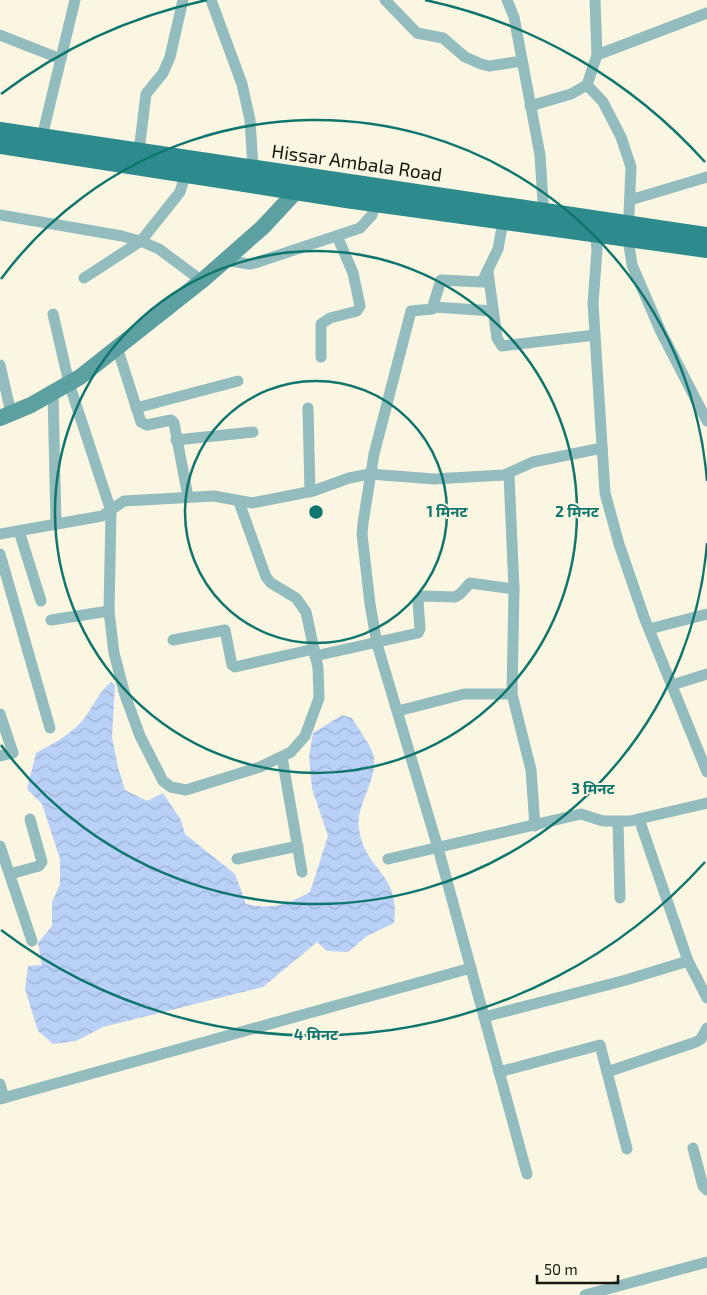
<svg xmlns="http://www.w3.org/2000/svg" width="707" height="1295" font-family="'Exo 2','Noto Sans Devanagari',sans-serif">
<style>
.water{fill:url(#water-waves)}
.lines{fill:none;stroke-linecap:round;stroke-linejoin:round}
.street{stroke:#92bcbd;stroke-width:11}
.secondary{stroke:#5da0a1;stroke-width:16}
.primary{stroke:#2d8b8d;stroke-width:18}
.ring{fill:none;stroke:#0f766e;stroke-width:2.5}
.labels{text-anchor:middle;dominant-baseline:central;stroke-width:4;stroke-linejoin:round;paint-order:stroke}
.street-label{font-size:19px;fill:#18160f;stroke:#fbf6e2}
.centre{fill:#0f766e;stroke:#fbf6e2;stroke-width:2.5}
.ring-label{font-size:15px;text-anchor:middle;font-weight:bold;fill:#0f766e;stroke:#fbf6e2;stroke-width:4;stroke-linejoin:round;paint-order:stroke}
</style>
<defs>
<pattern id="water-waves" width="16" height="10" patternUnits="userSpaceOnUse" patternTransform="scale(1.25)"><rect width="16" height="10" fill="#b9d0f7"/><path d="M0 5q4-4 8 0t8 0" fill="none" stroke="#9eb2d3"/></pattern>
</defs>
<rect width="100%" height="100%" fill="#fbf6e2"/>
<path class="water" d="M 111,682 L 115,685 L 112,737 L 118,767 L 125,790 L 147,801 L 163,793 L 181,820 L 185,834 L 235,874 L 246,904 C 273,910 286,905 310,892 L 328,836 L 312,789 L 309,756 L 313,733 L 342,715 L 352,718 C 358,729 369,742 373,754 C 380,777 355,805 359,829 C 366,873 401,873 394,923 L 367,936 L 348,952 L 327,951 L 317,942 L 263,987 L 103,1027 L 76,1041 L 53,1044 L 38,1031 L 25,989 L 28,966 L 42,965 L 38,943 L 52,926 L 52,902 L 60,884 L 60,859 L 42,804 L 27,789 L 36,753 C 54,743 74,733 86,716 C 96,702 97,695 111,682 Z"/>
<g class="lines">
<g class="street">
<path d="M 211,0 L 242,84 L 250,120 L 253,168"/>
<path d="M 385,0 L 417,33 L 443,38 L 465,57 L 481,64 L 489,66 L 522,61"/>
<path d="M 507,0 L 514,17 L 540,155 L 544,217"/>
<path d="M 595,0 L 597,55"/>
<path d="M 0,35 L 61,59"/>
<path d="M 587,85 L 603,102 L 621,137 L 631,167 L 628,238 L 632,265 L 661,332 L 707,421"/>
<path d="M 530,106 L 571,94 L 587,85 L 597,55 L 707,13"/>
<path d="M 42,137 L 75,0"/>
<path d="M 139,151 L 146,94 L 163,73 L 170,57 L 183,0"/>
<path d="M 630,200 L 707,177"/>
<path d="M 0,215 L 122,236 L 143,242 L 159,249 L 202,281"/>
<path d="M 504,216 L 498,249 L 482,282 L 441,280 L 432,309 L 411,311 L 374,454 L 363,523 L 362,534 L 370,604 L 377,644 L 438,848 L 527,1174"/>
<path d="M 595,228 L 597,250 L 593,303 L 605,493 L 619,544 L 644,617 L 707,772"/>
<path d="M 225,260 L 249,264 L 255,263 L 360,228 L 372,215 L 375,203"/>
<path d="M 488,272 L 497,338 L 502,346 L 595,335"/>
<path d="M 84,278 L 141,241 L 180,192 L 186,173"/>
<path d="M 434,307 L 493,311"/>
<path d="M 53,314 L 69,383 L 111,511 L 109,611 L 114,653 L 125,695 L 140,736 L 163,781 L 171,787 L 186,790 L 260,767 L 291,752 L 305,736 L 319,698 L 318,668 L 306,612 L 296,598 L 271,583 L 266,577 L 239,502"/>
<path d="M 117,347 L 141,422 L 147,425 L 171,420 L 174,423 L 188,497"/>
<path d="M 321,357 L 321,324 L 330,318 L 357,311 L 360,306 L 353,273 L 337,236"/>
<path d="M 0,365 L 11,413"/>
<path d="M 53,392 L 56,524"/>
<path d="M 136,408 L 238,381"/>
<path d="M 308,408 L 310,492"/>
<path d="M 176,440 L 253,432"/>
<path d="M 509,474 L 514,589 L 512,694 L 531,770 L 535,826"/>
<path d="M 19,531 L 41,601"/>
<path d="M 0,534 L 102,516 L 124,501 L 214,496 L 252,503 L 313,491 L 349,478 L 370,474 L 434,479 L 504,475 L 533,462 L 602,448"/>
<path d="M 0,554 L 50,728"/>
<path d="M 51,620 L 109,611"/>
<path d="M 649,629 L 707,614"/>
<path d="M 173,640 L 225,630 L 232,665 L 235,667 L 314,649"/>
<path d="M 315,656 L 418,633 L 420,629 L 418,601 L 422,596 L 455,597 L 460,594 L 470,583 L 514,589"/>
<path d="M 672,685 L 707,674"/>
<path d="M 398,711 L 464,694 L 512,694"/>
<path d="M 0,714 L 13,753 L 0,756"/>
<path d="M 282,757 L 302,872"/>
<path d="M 639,819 L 688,961 L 707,998"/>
<path d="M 618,822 L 620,898"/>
<path d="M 0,846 L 32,941"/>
<path d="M 237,859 L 298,846"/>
<path d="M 388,859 L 581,814 L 603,821 L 630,821 L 707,803"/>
<path d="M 10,874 L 39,866 L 42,862 L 30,819"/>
<path d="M 484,1017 L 626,980 L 688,961"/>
<path d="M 499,1072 L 600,1045 L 627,1149"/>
<path d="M 607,1072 L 696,1042 L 701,1039 L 707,1028"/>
<path d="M 0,1084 L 4,1098"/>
<path d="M 0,1099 L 471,968"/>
<path d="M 693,1148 L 703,1186 L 707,1190"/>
<path d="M 585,1295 L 707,1262"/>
</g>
<path class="secondary" d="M 0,418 L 31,405 L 80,377 L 204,279 L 263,227 L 302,185"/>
<g class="primary">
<path d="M 0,131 L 707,236"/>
<path d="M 0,145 L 346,199 L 707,249"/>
</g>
</g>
<g class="ring">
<circle cx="316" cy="512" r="131"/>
<circle cx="316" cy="512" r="261"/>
<path d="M707 543A392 392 0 0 1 1 745M1 279A392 392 0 0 1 707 481"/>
<path d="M705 862A523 523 0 0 1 1 930M1 94A523 523 0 0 1 207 0M425 0A523 523 0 0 1 705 162"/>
</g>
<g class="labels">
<g class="street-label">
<text transform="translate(357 162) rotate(8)">Hissar Ambala Road</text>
</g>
</g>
<circle cx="316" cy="512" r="8" class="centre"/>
<g class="ring-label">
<text x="447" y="517">1 मिनट</text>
<text x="577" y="517">2 मिनट</text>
<text x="593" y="794">3 मिनट</text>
<text x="316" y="1040">4 मिनट</text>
</g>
<path d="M537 1275v8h81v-8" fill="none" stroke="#18160f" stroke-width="2.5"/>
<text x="544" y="1275" font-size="15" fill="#18160f" stroke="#fbf6e2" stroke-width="4" paint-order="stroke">50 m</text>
</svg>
